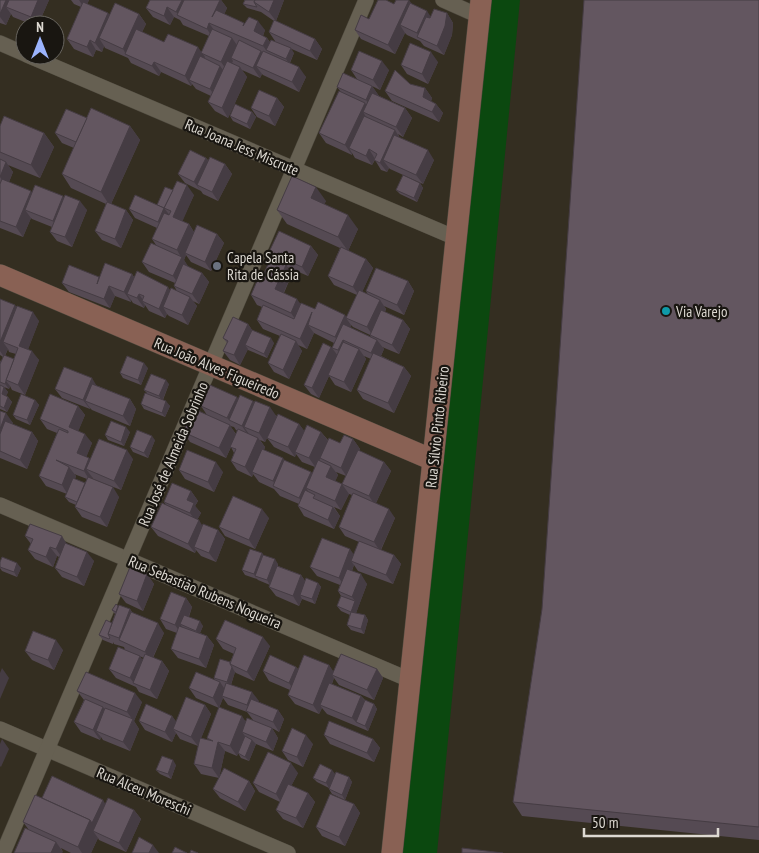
<svg xmlns="http://www.w3.org/2000/svg" width="759" height="853" font-family="'PT Sans Narrow',sans-serif">
<style>
.green{fill:#0b480f}
.lines{fill:none;stroke-linecap:round;stroke-linejoin:round}
.street-casing{stroke:#4e493e;stroke-width:16}
.secondary-casing{stroke:#4e493e;stroke-width:22}
.street{stroke:#666052;stroke-width:15}
.secondary{stroke:#896154;stroke-width:21}
.wall{fill:#554a53;fill-rule:evenodd}
.shaded-wall{fill:#453c43}
.building{fill:#635660;stroke:#453c43}
.worship-dot{fill:#6b7280;stroke:#191611;stroke-width:2}
.culture-dot{fill:#0f9aa8;stroke:#191611;stroke-width:2}
.labels{text-anchor:middle;dominant-baseline:central;stroke-width:4.5;stroke-linejoin:round;paint-order:stroke}
.street-label{font-size:15px;fill:#ddd9d2;stroke:#191611}
.poi-label{font-size:15px;fill:#ddd9d2;stroke:#191611;text-anchor:start}
</style>
<rect width="100%" height="100%" fill="#342e21"/>
<path class="green" d="M 488,0 L 520,0 L 437,853 L 400,853 Z"/>
<g class="lines">
<g class="street-casing">
<g id="street">
<path d="M 443,0 L 479,16"/>
<path d="M 0,43 L 25,54"/>
<path d="M 27,55 L 456,238"/>
<path d="M 0,505 L 410,680"/>
<path d="M 0,729 L 288,853"/>
<path d="M 3,853 L 366,0"/>
</g>
</g>
<g class="secondary-casing">
<g id="secondary">
<path d="M 0,275 L 433,460"/>
<path d="M 392,853 L 481,0"/>
</g>
</g>
<use href="#street" class="street"/>
<use href="#secondary" class="secondary"/>
</g>
<g class="wall">
<path d="M 0,0 L 49,0 L 38,25 L 33,25 L 13,17 L 11,14 L 6,25 L 0,23 Z"/>
<path d="M 71,0 L 89,0 L 87,4 L 108,13 L 109,15 L 139,14 L 146,24 L 142,32 L 164,42 L 202,52 L 209,36 L 183,25 L 180,20 L 174,17 L 170,25 L 153,17 L 146,8 L 150,0 L 221,0 L 227,8 L 224,14 L 245,24 L 265,30 L 263,36 L 267,38 L 270,42 L 275,41 L 269,32 L 274,21 L 261,12 L 247,8 L 243,4 L 245,0 L 284,0 L 276,21 L 315,39 L 322,49 L 317,60 L 280,44 L 294,53 L 290,63 L 306,77 L 299,92 L 263,75 L 262,74 L 260,78 L 242,70 L 247,77 L 228,118 L 215,111 L 208,102 L 211,96 L 196,89 L 192,84 L 191,86 L 161,72 L 159,76 L 131,63 L 128,58 L 105,48 L 104,46 L 102,52 L 96,50 L 93,57 L 74,49 L 67,39 L 81,7 L 74,4 Z"/>
<path d="M 759,0 L 759,840 L 522,816 L 513,802 Z"/>
<path d="M 394,4 L 413,5 L 431,17 L 447,13 L 453,23 L 452,35 L 444,55 L 424,46 L 420,41 L 407,35 L 405,33 L 395,54 L 361,39 L 355,30 L 369,19 Z"/>
<path d="M 438,62 L 428,84 L 407,74 L 401,65 Z"/>
<path d="M 351,70 L 389,70 L 380,90 L 372,86 L 379,96 L 405,108 L 412,118 L 403,137 L 398,134 L 400,138 L 434,160 L 423,184 L 390,169 L 389,168 L 387,172 L 381,170 L 375,160 L 372,165 L 355,158 L 352,153 L 352,155 L 326,143 L 319,133 L 341,92 L 337,87 L 357,79 Z"/>
<path d="M 410,84 L 425,88 L 432,98 L 431,101 L 436,104 L 443,113 L 439,122 L 392,101 L 385,91 Z"/>
<path d="M 277,98 L 284,107 L 275,126 L 257,117 L 251,108 Z"/>
<path d="M 252,112 L 256,117 L 250,129 L 233,121 L 230,116 Z"/>
<path d="M 87,118 L 130,126 L 140,140 L 111,204 L 126,210 L 133,220 L 121,248 L 102,240 L 95,231 L 106,204 L 71,188 L 62,174 L 74,148 L 62,143 L 55,133 Z"/>
<path d="M 0,126 L 44,133 L 54,147 L 40,178 L 8,165 L 13,172 L 9,182 L 32,193 L 64,198 L 87,210 L 72,247 L 57,241 L 50,232 L 52,227 L 32,219 L 31,218 L 23,237 L 0,228 Z"/>
<path d="M 206,158 L 209,161 L 225,164 L 232,174 L 218,201 L 203,194 L 201,191 L 185,183 L 178,174 Z"/>
<path d="M 420,183 L 423,188 L 417,202 L 400,194 L 396,190 Z"/>
<path d="M 173,190 L 194,195 L 182,221 L 189,224 L 194,232 L 217,234 L 224,243 L 211,271 L 191,262 L 186,255 L 184,260 L 188,267 L 202,273 L 209,282 L 199,304 L 193,301 L 197,306 L 188,325 L 169,316 L 167,314 L 165,318 L 149,311 L 145,305 L 144,308 L 133,303 L 131,300 L 131,302 L 115,296 L 110,308 L 69,292 L 62,283 L 99,277 L 99,278 L 132,274 L 134,277 L 170,290 L 177,291 L 174,286 L 175,283 L 149,272 L 142,262 L 156,245 L 152,239 L 157,228 L 135,218 L 129,209 L 157,205 Z"/>
<path d="M 326,201 L 324,204 L 358,229 L 348,251 L 366,259 L 373,268 L 362,292 L 368,295 L 366,291 L 408,281 L 414,291 L 404,315 L 384,306 L 386,309 L 385,312 L 403,320 L 410,329 L 399,354 L 382,347 L 384,349 L 381,356 L 404,367 L 411,376 L 394,413 L 363,399 L 357,390 L 371,359 L 364,356 L 366,359 L 351,392 L 335,385 L 329,376 L 319,398 L 311,394 L 304,385 L 331,347 L 337,355 L 332,348 L 334,343 L 314,333 L 307,349 L 298,345 L 302,351 L 289,379 L 274,372 L 268,363 L 280,336 L 263,329 L 257,320 L 262,307 L 257,305 L 251,295 L 275,260 L 269,252 L 311,246 L 318,255 L 308,276 L 287,267 L 292,274 L 284,293 L 301,304 L 315,309 L 347,317 L 357,295 L 334,285 L 328,276 L 340,248 L 287,224 L 277,210 ZM 351,325 L 353,327 L 370,335 L 371,337 L 350,328 Z"/>
<path d="M 0,299 L 17,307 L 39,321 L 28,349 L 39,360 L 25,395 L 12,390 L 10,386 L 9,389 L 4,387 L 8,392 L 6,396 L 8,397 L 12,402 L 7,412 L 0,409 L 0,360 L 1,362 L 3,357 L 0,355 ZM 8,349 L 9,352 L 16,354 L 14,359 L 5,356 Z"/>
<path d="M 248,324 L 252,330 L 274,343 L 267,358 L 248,350 L 248,349 L 240,365 L 230,360 L 223,351 L 227,343 L 223,338 Z"/>
<path d="M 148,368 L 141,385 L 123,378 L 120,373 Z"/>
<path d="M 169,384 L 163,400 L 170,406 L 165,417 L 144,409 L 141,404 L 147,393 L 144,390 Z"/>
<path d="M 98,386 L 130,399 L 136,409 L 130,426 L 92,410 L 90,408 L 90,409 L 62,398 L 55,389 Z"/>
<path d="M 239,399 L 253,401 L 254,403 L 277,416 L 299,424 L 304,431 L 321,432 L 328,440 L 340,443 L 353,439 L 360,449 L 359,451 L 384,462 L 391,471 L 376,503 L 395,518 L 381,550 L 394,555 L 401,564 L 393,584 L 358,571 L 354,565 L 352,571 L 367,584 L 356,613 L 365,615 L 368,620 L 364,634 L 351,630 L 347,625 L 350,615 L 341,611 L 337,606 L 341,596 L 338,591 L 340,585 L 317,576 L 310,567 L 354,554 L 359,542 L 345,536 L 339,527 L 352,495 L 349,494 L 342,484 L 346,476 L 336,472 L 338,475 L 335,481 L 342,484 L 349,494 L 341,510 L 334,507 L 340,516 L 334,529 L 304,516 L 298,506 L 299,504 L 280,496 L 274,489 L 259,482 L 253,474 L 252,477 L 237,470 L 231,461 L 234,453 L 231,447 L 226,458 L 190,442 L 183,432 L 207,415 L 201,406 ZM 230,426 L 234,427 L 236,430 L 238,431 L 236,434 ZM 267,438 L 274,447 L 295,457 L 296,454 L 302,462 L 315,467 L 312,474 L 311,472 L 284,460 L 264,450 L 265,447 L 260,440 L 265,442 Z"/>
<path d="M 35,400 L 39,405 L 30,425 L 16,419 L 13,415 Z"/>
<path d="M 78,406 L 85,415 L 78,431 L 92,443 L 86,457 L 89,458 L 90,460 L 133,459 L 121,490 L 93,479 L 92,477 L 91,479 L 119,497 L 107,527 L 82,517 L 75,507 L 76,505 L 69,502 L 65,497 L 67,494 L 46,486 L 39,476 L 57,433 L 47,429 L 40,419 ZM 74,474 L 87,479 L 85,483 L 75,479 L 76,476 Z"/>
<path d="M 0,411 L 13,423 L 12,424 L 32,432 L 38,441 L 27,469 L 0,458 Z"/>
<path d="M 130,432 L 124,446 L 108,440 L 105,435 Z"/>
<path d="M 155,440 L 148,458 L 133,452 L 130,447 Z"/>
<path d="M 179,470 L 223,472 L 214,492 L 185,479 Z"/>
<path d="M 191,491 L 198,501 L 195,506 L 201,513 L 197,520 L 202,526 L 218,530 L 225,539 L 216,562 L 201,556 L 196,550 L 195,553 L 158,536 L 151,527 L 167,506 L 164,502 Z"/>
<path d="M 269,518 L 255,549 L 225,536 L 219,527 Z"/>
<path d="M 25,536 L 67,544 L 94,561 L 84,586 L 62,577 L 55,568 L 59,557 L 57,556 L 53,567 L 35,559 L 28,550 L 31,544 Z"/>
<path d="M 262,553 L 263,555 L 278,564 L 278,566 L 301,575 L 305,581 L 318,583 L 321,587 L 315,604 L 302,599 L 299,606 L 276,596 L 269,587 L 270,585 L 258,580 L 257,579 L 245,575 L 242,570 Z"/>
<path d="M 0,562 L 21,568 L 17,577 L 2,571 L 0,568 Z"/>
<path d="M 147,574 L 154,584 L 143,611 L 126,603 L 119,594 Z"/>
<path d="M 186,598 L 192,607 L 189,617 L 203,626 L 200,633 L 207,636 L 214,645 L 206,668 L 178,658 L 171,649 L 177,633 L 166,629 L 160,619 Z"/>
<path d="M 118,606 L 130,609 L 132,612 L 164,633 L 153,658 L 162,661 L 169,671 L 157,699 L 139,692 L 136,687 L 116,678 L 109,669 L 140,656 L 142,660 L 144,658 L 125,650 L 124,647 L 114,644 L 113,642 L 113,644 L 103,640 L 99,635 L 112,623 L 115,614 L 112,610 Z"/>
<path d="M 216,639 L 270,646 L 254,681 L 236,673 L 235,672 L 231,685 L 259,702 L 278,710 L 284,719 L 279,732 L 272,728 L 278,738 L 273,751 L 256,744 L 249,761 L 241,758 L 238,753 L 245,736 L 237,756 L 225,751 L 219,778 L 201,774 L 194,764 L 199,743 L 198,746 L 180,739 L 176,733 L 172,742 L 145,730 L 139,721 L 172,716 L 176,722 L 205,705 L 211,714 L 201,738 L 209,740 L 207,738 L 219,708 L 196,698 L 189,688 L 215,680 L 214,678 L 230,662 L 234,654 L 223,649 ZM 223,698 L 228,705 L 247,712 L 253,720 L 246,721 L 219,708 Z"/>
<path d="M 63,650 L 54,670 L 32,660 L 25,651 Z"/>
<path d="M 329,665 L 333,672 L 377,669 L 383,678 L 374,700 L 339,685 L 334,678 L 332,684 L 361,696 L 365,700 L 374,704 L 377,709 L 368,731 L 327,714 L 322,708 L 319,714 L 295,704 L 288,695 L 290,690 L 269,681 L 263,671 L 296,667 L 298,669 Z"/>
<path d="M 77,691 L 142,702 L 134,721 L 139,729 L 130,751 L 103,740 L 101,737 L 100,740 L 81,732 L 74,722 L 84,700 Z"/>
<path d="M 324,735 L 373,739 L 380,748 L 374,762 L 330,744 Z"/>
<path d="M 313,744 L 303,767 L 288,760 L 282,751 Z"/>
<path d="M 176,765 L 171,779 L 160,774 L 156,770 Z"/>
<path d="M 298,773 L 291,786 L 308,793 L 315,802 L 303,828 L 283,819 L 276,810 L 280,802 L 259,792 L 253,783 Z"/>
<path d="M 335,774 L 349,777 L 352,782 L 345,800 L 332,794 L 329,789 L 329,788 L 317,782 L 313,778 Z"/>
<path d="M 249,781 L 255,791 L 245,811 L 220,798 L 213,789 Z"/>
<path d="M 42,798 L 105,804 L 134,810 L 141,819 L 126,852 L 99,840 L 98,838 L 91,853 L 71,853 L 61,848 L 63,852 L 29,830 L 23,822 Z"/>
<path d="M 354,804 L 360,813 L 345,846 L 322,836 L 316,827 Z"/>
</g>
<g class="shaded-wall">
<path d="M 6,0 L 17,0 L 6,7 L 11,14 L 6,25 L 0,17 L 0,14 Z"/>
<path d="M 38,0 L 49,0 L 38,25 L 36,25 L 31,17 Z"/>
<path d="M 79,0 L 89,0 L 85,9 Z"/>
<path d="M 182,0 L 185,0 L 180,16 L 176,12 Z"/>
<path d="M 220,0 L 221,0 L 227,8 L 219,27 L 212,17 Z"/>
<path d="M 274,0 L 284,0 L 276,21 L 269,12 Z"/>
<path d="M 409,0 L 416,9 L 400,25 L 405,33 L 395,54 L 388,45 Z"/>
<path d="M 167,7 L 174,17 L 170,25 L 164,16 Z"/>
<path d="M 427,11 L 433,20 L 420,38 L 417,33 Z"/>
<path d="M 108,13 L 115,22 L 99,38 L 104,46 L 102,52 L 95,43 Z"/>
<path d="M 447,13 L 453,23 L 452,35 L 444,55 L 437,46 Z"/>
<path d="M 139,14 L 146,24 L 130,56 L 126,54 L 123,49 Z"/>
<path d="M 258,21 L 265,30 L 261,41 L 254,31 Z"/>
<path d="M 209,23 L 216,33 L 213,38 L 207,29 Z"/>
<path d="M 232,38 L 239,48 L 231,58 L 233,61 L 228,72 L 221,62 Z"/>
<path d="M 267,38 L 273,47 L 266,50 L 263,46 Z"/>
<path d="M 315,39 L 322,49 L 317,60 L 310,51 Z"/>
<path d="M 90,40 L 96,50 L 93,57 L 87,47 Z"/>
<path d="M 198,47 L 205,57 L 193,82 L 189,80 L 192,84 L 191,86 L 185,76 Z"/>
<path d="M 291,48 L 294,53 L 289,64 L 286,59 Z"/>
<path d="M 261,51 L 268,60 L 256,66 L 262,74 L 260,78 L 253,68 Z"/>
<path d="M 431,52 L 438,62 L 428,84 L 422,74 Z"/>
<path d="M 382,61 L 389,70 L 380,90 L 373,80 Z"/>
<path d="M 154,62 L 161,72 L 159,76 L 152,66 Z"/>
<path d="M 220,66 L 227,75 L 217,99 L 210,89 Z"/>
<path d="M 240,67 L 247,77 L 228,118 L 222,108 Z"/>
<path d="M 299,67 L 306,77 L 299,92 L 292,82 Z"/>
<path d="M 372,86 L 379,96 L 373,109 L 366,100 Z"/>
<path d="M 425,88 L 432,98 L 430,106 L 423,97 Z"/>
<path d="M 277,98 L 284,107 L 275,126 L 269,116 Z"/>
<path d="M 365,103 L 371,113 L 363,112 L 368,120 L 349,148 L 352,153 L 352,155 L 345,145 Z"/>
<path d="M 436,104 L 443,113 L 439,122 L 432,112 Z"/>
<path d="M 405,108 L 412,118 L 403,137 L 396,127 Z"/>
<path d="M 252,112 L 256,117 L 250,129 L 247,124 Z"/>
<path d="M 130,126 L 140,140 L 110,206 L 101,192 Z"/>
<path d="M 395,130 L 401,140 L 383,160 L 389,168 L 387,172 L 380,163 Z"/>
<path d="M 44,133 L 54,147 L 40,178 L 31,165 Z"/>
<path d="M 369,149 L 375,159 L 372,165 L 366,156 Z"/>
<path d="M 428,150 L 434,160 L 423,184 L 416,175 Z"/>
<path d="M 206,158 L 213,168 L 197,185 L 201,191 L 194,182 Z"/>
<path d="M 6,162 L 13,172 L 7,187 L 0,177 Z"/>
<path d="M 225,164 L 232,174 L 218,201 L 212,192 Z"/>
<path d="M 420,183 L 423,188 L 417,202 L 414,198 Z"/>
<path d="M 187,185 L 194,195 L 180,227 L 173,217 Z"/>
<path d="M 316,187 L 326,201 L 321,212 L 311,198 Z"/>
<path d="M 31,191 L 38,201 L 25,210 L 31,218 L 23,237 L 16,227 Z"/>
<path d="M 63,196 L 70,206 L 60,230 L 53,221 Z"/>
<path d="M 80,201 L 87,210 L 72,247 L 65,237 Z"/>
<path d="M 164,208 L 171,217 L 165,231 L 158,222 Z"/>
<path d="M 126,210 L 133,220 L 121,248 L 115,239 Z"/>
<path d="M 348,215 L 358,229 L 348,251 L 338,237 Z"/>
<path d="M 189,224 L 195,234 L 185,253 L 186,255 L 184,260 L 188,266 L 179,285 L 173,276 L 181,257 L 177,250 Z"/>
<path d="M 217,234 L 224,243 L 211,271 L 205,262 Z"/>
<path d="M 311,246 L 318,255 L 308,276 L 302,267 Z"/>
<path d="M 366,259 L 373,268 L 360,297 L 353,287 Z"/>
<path d="M 286,265 L 292,274 L 281,298 L 275,289 Z"/>
<path d="M 202,273 L 209,282 L 199,304 L 192,294 Z"/>
<path d="M 132,274 L 138,283 L 127,294 L 131,300 L 131,302 L 124,292 Z"/>
<path d="M 408,281 L 414,291 L 404,315 L 397,305 Z"/>
<path d="M 109,286 L 115,296 L 110,308 L 104,299 Z"/>
<path d="M 168,287 L 175,297 L 163,307 L 167,314 L 165,318 L 159,309 Z"/>
<path d="M 139,294 L 145,303 L 142,301 L 145,305 L 144,308 L 137,298 Z"/>
<path d="M 190,297 L 197,306 L 188,325 L 182,315 Z"/>
<path d="M 297,299 L 304,309 L 298,323 L 291,313 Z"/>
<path d="M 380,300 L 386,309 L 374,337 L 367,327 Z"/>
<path d="M 15,305 L 22,315 L 3,342 L 8,349 L 4,357 L 0,351 L 0,342 Z"/>
<path d="M 33,312 L 39,321 L 26,355 L 19,346 Z"/>
<path d="M 312,312 L 308,325 L 314,333 L 307,349 L 300,339 Z"/>
<path d="M 345,315 L 348,319 L 346,318 L 351,325 L 344,341 L 343,340 L 349,349 L 345,360 L 338,350 L 341,345 L 335,337 Z"/>
<path d="M 403,320 L 410,329 L 399,354 L 392,345 Z"/>
<path d="M 248,324 L 255,334 L 245,345 L 248,349 L 240,365 L 234,355 Z"/>
<path d="M 271,338 L 274,343 L 267,358 L 264,354 Z"/>
<path d="M 377,340 L 384,349 L 378,362 L 371,353 Z"/>
<path d="M 296,341 L 302,351 L 289,379 L 283,370 Z"/>
<path d="M 331,347 L 338,356 L 319,398 L 312,388 Z"/>
<path d="M 359,349 L 366,359 L 351,392 L 344,382 Z"/>
<path d="M 32,351 L 39,360 L 25,395 L 18,385 Z"/>
<path d="M 144,363 L 148,368 L 141,385 L 138,380 Z"/>
<path d="M 404,367 L 411,376 L 394,413 L 388,403 Z"/>
<path d="M 92,378 L 98,388 L 85,401 L 90,408 L 90,409 L 83,400 Z"/>
<path d="M 166,380 L 169,384 L 162,401 L 159,396 Z"/>
<path d="M 6,381 L 10,386 L 9,389 L 5,384 Z"/>
<path d="M 4,387 L 8,392 L 5,399 L 2,394 Z"/>
<path d="M 8,397 L 12,402 L 7,412 L 4,408 Z"/>
<path d="M 237,397 L 244,406 L 229,420 L 227,418 Z"/>
<path d="M 130,399 L 136,409 L 130,426 L 123,416 Z"/>
<path d="M 35,400 L 39,405 L 30,425 L 27,420 Z"/>
<path d="M 166,401 L 170,406 L 165,417 L 162,413 Z"/>
<path d="M 253,401 L 259,410 L 244,427 L 249,434 L 248,435 L 242,426 Z"/>
<path d="M 78,406 L 85,415 L 76,437 L 69,427 Z"/>
<path d="M 270,407 L 277,417 L 265,442 L 259,433 Z"/>
<path d="M 6,413 L 13,423 L 1,452 L 0,451 L 0,429 Z"/>
<path d="M 299,424 L 306,433 L 295,452 L 296,454 L 295,457 L 288,447 Z"/>
<path d="M 230,425 L 236,435 L 226,458 L 219,448 Z"/>
<path d="M 126,427 L 130,432 L 124,446 L 121,442 Z"/>
<path d="M 32,432 L 38,441 L 27,469 L 20,460 Z"/>
<path d="M 321,432 L 328,441 L 316,468 L 309,458 Z"/>
<path d="M 85,434 L 92,443 L 84,463 L 77,453 Z"/>
<path d="M 152,436 L 155,440 L 148,458 L 144,453 Z"/>
<path d="M 258,438 L 265,447 L 254,473 L 252,472 L 253,474 L 252,477 L 245,467 Z"/>
<path d="M 353,439 L 360,449 L 347,477 L 341,468 Z"/>
<path d="M 127,450 L 133,459 L 121,490 L 114,481 Z"/>
<path d="M 89,458 L 96,467 L 86,469 L 92,477 L 90,481 L 84,471 Z"/>
<path d="M 283,458 L 289,467 L 278,489 L 273,481 Z"/>
<path d="M 216,462 L 223,472 L 214,492 L 208,482 Z"/>
<path d="M 384,462 L 391,471 L 375,505 L 369,496 Z"/>
<path d="M 331,466 L 338,475 L 333,487 L 326,477 Z"/>
<path d="M 69,467 L 76,476 L 68,495 L 62,485 Z"/>
<path d="M 311,472 L 317,481 L 306,488 L 311,496 L 306,507 L 299,498 Z"/>
<path d="M 342,484 L 349,494 L 341,510 L 335,501 Z"/>
<path d="M 113,487 L 119,497 L 107,527 L 100,517 Z"/>
<path d="M 191,491 L 198,501 L 195,506 L 201,513 L 196,522 L 190,513 L 187,500 Z"/>
<path d="M 333,507 L 340,516 L 334,529 L 328,520 Z"/>
<path d="M 262,509 L 269,518 L 255,549 L 249,540 Z"/>
<path d="M 389,509 L 395,518 L 380,551 L 374,542 Z"/>
<path d="M 199,520 L 205,530 L 194,547 L 196,550 L 195,553 L 188,544 Z"/>
<path d="M 218,530 L 225,539 L 216,562 L 209,553 Z"/>
<path d="M 62,536 L 68,546 L 63,559 L 56,549 Z"/>
<path d="M 50,547 L 57,556 L 53,567 L 46,557 Z"/>
<path d="M 350,549 L 357,559 L 351,561 L 354,565 L 345,587 L 339,578 Z"/>
<path d="M 87,552 L 94,561 L 84,586 L 77,577 Z"/>
<path d="M 262,553 L 265,558 L 255,576 L 257,579 L 254,574 Z"/>
<path d="M 394,555 L 401,564 L 393,584 L 386,575 Z"/>
<path d="M 275,559 L 278,564 L 270,585 L 267,580 Z"/>
<path d="M 17,563 L 21,568 L 17,577 L 14,572 Z"/>
<path d="M 147,574 L 154,584 L 143,611 L 137,601 Z"/>
<path d="M 361,574 L 367,584 L 355,616 L 351,612 L 355,601 L 352,597 Z"/>
<path d="M 301,575 L 308,585 L 300,595 L 302,599 L 299,606 L 293,596 Z"/>
<path d="M 318,583 L 321,587 L 315,604 L 312,599 Z"/>
<path d="M 186,598 L 192,607 L 185,626 L 180,624 L 184,629 L 182,635 L 175,625 Z"/>
<path d="M 130,609 L 136,618 L 120,641 L 119,638 Z"/>
<path d="M 365,615 L 368,620 L 364,634 L 361,629 Z"/>
<path d="M 200,621 L 203,626 L 199,635 L 196,631 Z"/>
<path d="M 158,623 L 164,633 L 151,661 L 145,652 Z"/>
<path d="M 207,636 L 214,645 L 206,668 L 199,659 Z"/>
<path d="M 263,637 L 270,646 L 254,681 L 247,672 Z"/>
<path d="M 56,640 L 63,650 L 54,670 L 48,660 Z"/>
<path d="M 140,656 L 146,665 L 134,683 L 130,678 Z"/>
<path d="M 162,661 L 169,671 L 157,699 L 150,690 Z"/>
<path d="M 329,665 L 336,675 L 332,675 L 334,678 L 323,706 L 320,705 L 322,708 L 319,714 L 313,705 Z"/>
<path d="M 232,667 L 235,672 L 230,687 L 227,682 Z"/>
<path d="M 296,667 L 303,676 L 296,693 L 289,683 Z"/>
<path d="M 2,668 L 9,678 L 0,699 L 0,673 Z"/>
<path d="M 377,669 L 383,678 L 374,700 L 367,690 Z"/>
<path d="M 220,682 L 226,691 L 222,696 L 223,698 L 219,708 L 213,698 Z"/>
<path d="M 252,692 L 259,701 L 254,714 L 247,705 Z"/>
<path d="M 135,693 L 142,702 L 134,721 L 139,729 L 130,751 L 123,742 L 133,720 L 127,712 Z"/>
<path d="M 361,696 L 368,705 L 356,722 L 352,718 Z"/>
<path d="M 374,704 L 377,709 L 368,731 L 365,726 Z"/>
<path d="M 205,705 L 211,714 L 198,746 L 191,737 Z"/>
<path d="M 103,707 L 109,717 L 96,731 L 101,737 L 100,740 L 93,730 Z"/>
<path d="M 278,710 L 284,719 L 279,732 L 273,722 Z"/>
<path d="M 172,716 L 179,725 L 173,729 L 176,733 L 172,742 L 165,732 Z"/>
<path d="M 242,716 L 248,725 L 242,732 L 245,736 L 237,756 L 230,746 Z"/>
<path d="M 272,728 L 278,738 L 273,751 L 266,742 Z"/>
<path d="M 306,735 L 313,744 L 303,767 L 297,757 Z"/>
<path d="M 2,739 L 9,749 L 1,767 L 0,766 L 0,744 Z"/>
<path d="M 373,739 L 380,748 L 374,762 L 367,753 Z"/>
<path d="M 252,740 L 256,744 L 249,761 L 245,757 Z"/>
<path d="M 218,742 L 225,751 L 219,778 L 212,768 Z"/>
<path d="M 173,760 L 176,765 L 171,779 L 168,774 Z"/>
<path d="M 291,763 L 298,773 L 282,804 L 276,794 Z"/>
<path d="M 332,770 L 336,775 L 329,788 L 326,783 Z"/>
<path d="M 349,777 L 352,782 L 345,800 L 342,795 Z"/>
<path d="M 249,781 L 255,791 L 245,811 L 238,802 Z"/>
<path d="M 308,793 L 315,802 L 303,828 L 296,818 Z"/>
<path d="M 103,800 L 109,810 L 93,831 L 98,838 L 91,853 L 82,853 L 78,847 L 90,820 Z"/>
<path d="M 354,804 L 360,813 L 345,846 L 339,837 Z"/>
<path d="M 134,810 L 141,819 L 126,852 L 119,843 Z"/>
<path d="M 56,842 L 63,852 L 62,853 L 51,853 Z"/>
<path d="M 153,845 L 159,853 L 149,853 Z"/>
</g>
<g class="building">
<path d="M 0,0 L 6,0 L 0,14 Z"/>
<path d="M 9,0 L 38,0 L 31,17 L 6,7 Z"/>
<path d="M 150,0 L 182,0 L 176,12 L 167,7 L 164,16 L 146,8 Z"/>
<path d="M 184,0 L 220,0 L 212,17 L 216,10 L 244,23 L 243,26 L 249,17 L 258,21 L 254,31 L 267,38 L 263,46 L 209,23 L 207,29 L 177,15 Z"/>
<path d="M 245,0 L 255,0 L 254,2 L 257,7 L 243,4 Z"/>
<path d="M 255,0 L 274,0 L 269,12 L 254,2 Z"/>
<path d="M 378,0 L 386,0 L 394,4 L 396,0 L 409,0 L 388,45 L 355,30 L 361,15 L 369,19 Z"/>
<path d="M 584,0 L 759,0 L 759,827 L 513,802 L 542,609 Z"/>
<path d="M 83,2 L 108,13 L 95,43 L 90,40 L 87,47 L 67,39 Z"/>
<path d="M 115,3 L 139,14 L 123,49 L 99,38 Z"/>
<path d="M 410,3 L 427,11 L 417,33 L 400,25 Z"/>
<path d="M 434,9 L 447,13 L 445,26 L 437,46 L 417,37 L 426,17 L 430,18 Z"/>
<path d="M 274,20 L 315,39 L 310,51 L 269,32 Z"/>
<path d="M 136,29 L 164,42 L 168,34 L 198,47 L 185,76 L 154,62 L 152,66 L 125,54 Z"/>
<path d="M 212,29 L 232,38 L 221,62 L 201,53 Z"/>
<path d="M 239,40 L 261,51 L 253,68 L 231,58 Z"/>
<path d="M 271,40 L 291,48 L 286,59 L 266,50 Z"/>
<path d="M 410,43 L 431,52 L 422,74 L 401,65 Z"/>
<path d="M 263,51 L 299,67 L 292,82 L 256,66 Z"/>
<path d="M 359,51 L 382,61 L 373,80 L 351,70 Z"/>
<path d="M 200,56 L 220,66 L 210,89 L 189,80 Z"/>
<path d="M 227,61 L 240,67 L 222,108 L 208,102 Z"/>
<path d="M 395,70 L 410,84 L 425,88 L 423,97 L 436,104 L 432,112 L 385,91 Z"/>
<path d="M 343,73 L 372,86 L 366,100 L 337,87 Z"/>
<path d="M 259,90 L 277,98 L 269,116 L 251,108 Z"/>
<path d="M 339,91 L 365,103 L 345,145 L 319,133 Z"/>
<path d="M 372,93 L 405,108 L 396,127 L 363,112 Z"/>
<path d="M 235,104 L 252,112 L 247,124 L 230,116 Z"/>
<path d="M 91,108 L 130,126 L 101,192 L 62,174 Z"/>
<path d="M 66,109 L 87,118 L 76,142 L 55,133 Z"/>
<path d="M 4,116 L 44,133 L 31,165 L 0,152 L 0,126 Z"/>
<path d="M 364,116 L 395,130 L 380,163 L 374,160 L 377,154 L 369,149 L 366,156 L 349,148 Z"/>
<path d="M 394,135 L 428,150 L 416,175 L 383,160 Z"/>
<path d="M 190,150 L 206,158 L 194,182 L 178,174 Z"/>
<path d="M 210,157 L 225,164 L 212,192 L 197,185 Z"/>
<path d="M 0,159 L 6,162 L 0,177 Z"/>
<path d="M 403,175 L 420,183 L 414,198 L 396,190 Z"/>
<path d="M 292,176 L 316,187 L 311,198 L 348,215 L 338,237 L 277,210 Z"/>
<path d="M 2,179 L 31,191 L 16,227 L 0,221 L 0,184 Z"/>
<path d="M 177,181 L 187,185 L 173,217 L 189,224 L 177,250 L 152,239 L 164,213 L 169,215 L 171,211 L 164,208 Z"/>
<path d="M 35,185 L 63,196 L 53,221 L 25,210 Z"/>
<path d="M 165,187 L 173,190 L 164,208 L 165,209 L 164,208 L 157,205 Z"/>
<path d="M 65,195 L 80,201 L 65,237 L 50,232 Z"/>
<path d="M 135,195 L 164,208 L 158,222 L 129,209 Z"/>
<path d="M 107,202 L 126,210 L 115,239 L 95,231 Z"/>
<path d="M 197,225 L 217,234 L 205,262 L 185,253 Z"/>
<path d="M 279,231 L 311,246 L 302,267 L 269,252 Z"/>
<path d="M 151,243 L 182,257 L 173,276 L 142,262 Z"/>
<path d="M 341,247 L 366,259 L 353,287 L 328,276 Z"/>
<path d="M 271,258 L 286,265 L 275,289 L 297,299 L 291,313 L 251,295 L 257,281 L 260,282 Z"/>
<path d="M 105,263 L 132,274 L 124,292 L 109,286 L 104,299 L 62,283 L 69,265 L 99,277 L 97,284 Z"/>
<path d="M 183,264 L 202,273 L 192,294 L 174,286 Z"/>
<path d="M 376,268 L 408,281 L 397,305 L 366,291 Z"/>
<path d="M 137,271 L 168,287 L 159,309 L 142,301 L 144,296 L 139,294 L 137,298 L 127,294 Z"/>
<path d="M 171,288 L 190,297 L 182,315 L 163,307 Z"/>
<path d="M 359,290 L 380,300 L 367,327 L 346,318 Z"/>
<path d="M 0,299 L 15,305 L 0,342 Z"/>
<path d="M 318,302 L 345,315 L 335,337 L 308,325 L 312,312 L 300,339 L 257,320 L 263,305 L 294,319 L 301,303 L 315,309 Z"/>
<path d="M 17,306 L 33,312 L 19,346 L 32,351 L 18,385 L 6,380 L 18,348 L 3,342 Z"/>
<path d="M 381,310 L 403,320 L 392,345 L 370,335 Z"/>
<path d="M 233,317 L 248,324 L 234,355 L 223,351 L 228,341 L 223,338 Z"/>
<path d="M 343,324 L 377,340 L 371,353 L 343,340 L 338,350 L 332,348 Z"/>
<path d="M 252,330 L 271,338 L 264,354 L 245,345 Z"/>
<path d="M 281,334 L 296,341 L 283,370 L 268,363 Z"/>
<path d="M 343,342 L 359,349 L 344,382 L 328,375 Z"/>
<path d="M 323,343 L 331,347 L 312,388 L 304,385 Z"/>
<path d="M 373,353 L 404,367 L 388,403 L 357,390 Z"/>
<path d="M 4,355 L 14,359 L 6,380 L 6,381 L 5,384 L 0,382 L 0,364 Z"/>
<path d="M 127,356 L 144,363 L 138,380 L 120,373 Z"/>
<path d="M 64,367 L 92,378 L 83,400 L 55,389 Z"/>
<path d="M 151,374 L 166,380 L 159,396 L 144,390 Z"/>
<path d="M 92,384 L 130,399 L 123,416 L 85,401 Z"/>
<path d="M 0,385 L 4,387 L 2,394 L 8,397 L 4,408 L 0,406 Z"/>
<path d="M 210,385 L 237,397 L 227,418 L 201,406 Z"/>
<path d="M 145,393 L 166,401 L 162,413 L 141,404 Z"/>
<path d="M 21,394 L 35,400 L 27,420 L 13,415 Z"/>
<path d="M 50,394 L 78,406 L 69,427 L 85,434 L 77,453 L 89,458 L 84,471 L 56,460 L 69,467 L 62,485 L 39,476 L 59,429 L 68,433 L 68,431 L 40,419 Z"/>
<path d="M 240,395 L 253,401 L 242,426 L 229,420 Z"/>
<path d="M 255,401 L 270,407 L 259,433 L 244,427 Z"/>
<path d="M 194,409 L 230,425 L 219,448 L 183,432 Z"/>
<path d="M 0,411 L 6,413 L 0,429 Z"/>
<path d="M 278,414 L 299,424 L 288,447 L 267,438 Z"/>
<path d="M 5,421 L 32,432 L 20,460 L 0,451 L 0,434 Z"/>
<path d="M 111,421 L 126,427 L 121,442 L 105,435 Z"/>
<path d="M 307,425 L 321,432 L 309,458 L 295,452 Z"/>
<path d="M 238,429 L 258,438 L 245,467 L 231,461 L 236,449 L 230,447 Z"/>
<path d="M 137,430 L 152,436 L 144,453 L 130,447 Z"/>
<path d="M 344,435 L 353,439 L 341,468 L 320,458 L 329,438 L 340,443 Z"/>
<path d="M 99,439 L 127,450 L 114,481 L 86,469 Z"/>
<path d="M 262,449 L 283,458 L 273,481 L 252,472 Z"/>
<path d="M 187,450 L 216,462 L 208,482 L 179,470 Z"/>
<path d="M 358,450 L 384,462 L 369,496 L 342,484 Z"/>
<path d="M 284,460 L 311,472 L 299,498 L 273,486 Z"/>
<path d="M 318,460 L 331,466 L 326,477 L 342,484 L 335,501 L 306,488 Z"/>
<path d="M 88,477 L 113,487 L 100,517 L 75,507 Z"/>
<path d="M 73,478 L 85,483 L 77,502 L 65,497 Z"/>
<path d="M 172,483 L 191,491 L 187,500 L 194,503 L 190,513 L 164,502 Z"/>
<path d="M 305,490 L 315,495 L 313,498 L 333,507 L 328,520 L 298,506 Z"/>
<path d="M 353,493 L 389,509 L 374,542 L 339,527 Z"/>
<path d="M 233,496 L 262,509 L 249,540 L 219,527 Z"/>
<path d="M 162,503 L 199,520 L 188,544 L 151,527 Z"/>
<path d="M 30,524 L 62,536 L 56,549 L 50,547 L 46,557 L 28,550 L 33,539 L 25,536 Z"/>
<path d="M 203,524 L 218,530 L 209,553 L 194,547 Z"/>
<path d="M 322,538 L 350,549 L 339,578 L 310,567 Z"/>
<path d="M 359,541 L 394,555 L 386,575 L 351,561 Z"/>
<path d="M 65,543 L 87,552 L 77,577 L 55,568 Z"/>
<path d="M 250,549 L 262,553 L 254,574 L 242,570 Z"/>
<path d="M 263,555 L 275,559 L 267,580 L 255,576 Z"/>
<path d="M 2,557 L 17,563 L 14,572 L 0,567 L 0,562 Z"/>
<path d="M 277,566 L 301,575 L 293,596 L 269,587 Z"/>
<path d="M 130,567 L 147,574 L 137,601 L 119,594 Z"/>
<path d="M 347,569 L 361,574 L 352,597 L 338,591 Z"/>
<path d="M 306,578 L 318,583 L 312,599 L 300,595 Z"/>
<path d="M 171,592 L 186,598 L 175,625 L 160,619 Z"/>
<path d="M 341,596 L 355,601 L 351,612 L 337,606 Z"/>
<path d="M 116,604 L 118,606 L 116,612 L 112,610 Z"/>
<path d="M 119,605 L 130,609 L 119,638 L 108,634 Z"/>
<path d="M 131,612 L 158,623 L 145,652 L 119,640 Z"/>
<path d="M 351,612 L 365,615 L 361,629 L 347,625 Z"/>
<path d="M 184,615 L 200,621 L 196,631 L 180,624 Z"/>
<path d="M 106,620 L 112,623 L 108,634 L 110,638 L 109,639 L 99,635 Z"/>
<path d="M 225,620 L 263,637 L 247,672 L 230,664 L 236,648 L 216,639 Z"/>
<path d="M 179,626 L 207,636 L 199,659 L 171,649 Z"/>
<path d="M 33,631 L 56,640 L 48,660 L 25,651 Z"/>
<path d="M 118,647 L 140,656 L 130,678 L 109,669 Z"/>
<path d="M 145,654 L 162,661 L 150,690 L 133,683 Z"/>
<path d="M 341,654 L 377,669 L 367,690 L 332,675 Z"/>
<path d="M 270,655 L 296,667 L 289,683 L 263,671 Z"/>
<path d="M 304,655 L 329,665 L 313,705 L 288,695 Z"/>
<path d="M 220,659 L 230,662 L 230,664 L 232,667 L 227,682 L 214,678 Z"/>
<path d="M 86,672 L 135,693 L 127,712 L 77,691 Z"/>
<path d="M 196,672 L 220,682 L 213,698 L 189,688 Z"/>
<path d="M 226,683 L 252,692 L 247,705 L 222,696 Z"/>
<path d="M 329,683 L 361,696 L 352,718 L 320,705 Z"/>
<path d="M 186,697 L 205,705 L 191,737 L 173,729 Z"/>
<path d="M 85,699 L 103,707 L 93,730 L 74,722 Z"/>
<path d="M 251,699 L 278,710 L 273,722 L 246,711 Z"/>
<path d="M 365,700 L 374,704 L 365,726 L 356,722 Z"/>
<path d="M 146,704 L 172,716 L 165,732 L 139,721 Z"/>
<path d="M 219,707 L 242,716 L 230,746 L 218,742 L 212,768 L 194,764 L 200,738 L 213,741 L 207,738 Z"/>
<path d="M 105,708 L 133,719 L 123,742 L 96,731 Z"/>
<path d="M 247,718 L 272,728 L 266,742 L 242,732 Z"/>
<path d="M 329,721 L 373,739 L 367,753 L 324,735 Z"/>
<path d="M 292,728 L 306,735 L 297,757 L 282,751 Z"/>
<path d="M 245,736 L 252,740 L 245,757 L 238,753 Z"/>
<path d="M 268,752 L 291,763 L 276,794 L 253,783 Z"/>
<path d="M 162,756 L 173,760 L 168,774 L 156,770 Z"/>
<path d="M 320,764 L 332,770 L 326,783 L 313,778 Z"/>
<path d="M 224,768 L 249,781 L 238,802 L 213,789 Z"/>
<path d="M 336,772 L 349,777 L 342,795 L 329,789 Z"/>
<path d="M 52,776 L 103,800 L 92,823 L 90,820 L 42,798 Z"/>
<path d="M 288,784 L 308,793 L 296,818 L 276,810 Z"/>
<path d="M 330,794 L 354,804 L 339,837 L 316,827 Z"/>
<path d="M 35,795 L 90,820 L 78,847 L 23,822 Z"/>
<path d="M 108,798 L 134,810 L 119,843 L 93,831 Z"/>
<path d="M 25,828 L 56,842 L 51,853 L 14,853 Z"/>
<path d="M 139,837 L 153,845 L 149,853 L 132,853 Z"/>
<path d="M 175,847 L 187,853 L 172,853 Z"/>
<path d="M 462,848 L 503,853 L 462,853 Z"/>
<path d="M 191,850 L 198,853 L 190,853 Z"/>
</g>
<circle class="worship-dot" cx="217" cy="266" r="5"/>
<circle class="culture-dot" cx="666" cy="311" r="5"/>
<g class="labels">
<g class="street-label">
<text transform="translate(242 147) rotate(23)">Rua Joana Jess Miscrute</text>
<text transform="translate(217 368) rotate(23)">Rua João Alves Figueiredo</text>
<text transform="translate(437 427) rotate(-84)">Rua Sílvio Pinto Ribeiro</text>
<text transform="translate(173 454) rotate(-67)">Rua José de Almeida Sobrinho</text>
<text transform="translate(205 592) rotate(23)">Rua Sebastião Rubens Nogueira</text>
<text transform="translate(144 791) rotate(23)">Rua Alceu Moreschi</text>
</g>
<g class="poi-label">
<text x="227" y="257">Capela Santa<tspan x="227" dy="17">Rita de Cássia</tspan></text>
<text x="676" y="311">Via Varejo</text>
</g>
</g>
<g transform="translate(40 40)"><circle r="24" fill="#191611" stroke="#67645e"/>
<path d="M0-4L9 19L0 12L-9 19Z" fill="#9cb4fd"/>
<text y="-8" font-size="14" font-weight="bold" text-anchor="middle" fill="#ddd9d2">N</text>
</g>
<path d="M584 828v8h134v-8" fill="none" stroke="#ddd9d2" stroke-width="2.5"/>
<text x="592" y="828" font-size="15" fill="#ddd9d2" stroke="#191611" stroke-width="4" paint-order="stroke">50 m</text>
</svg>
